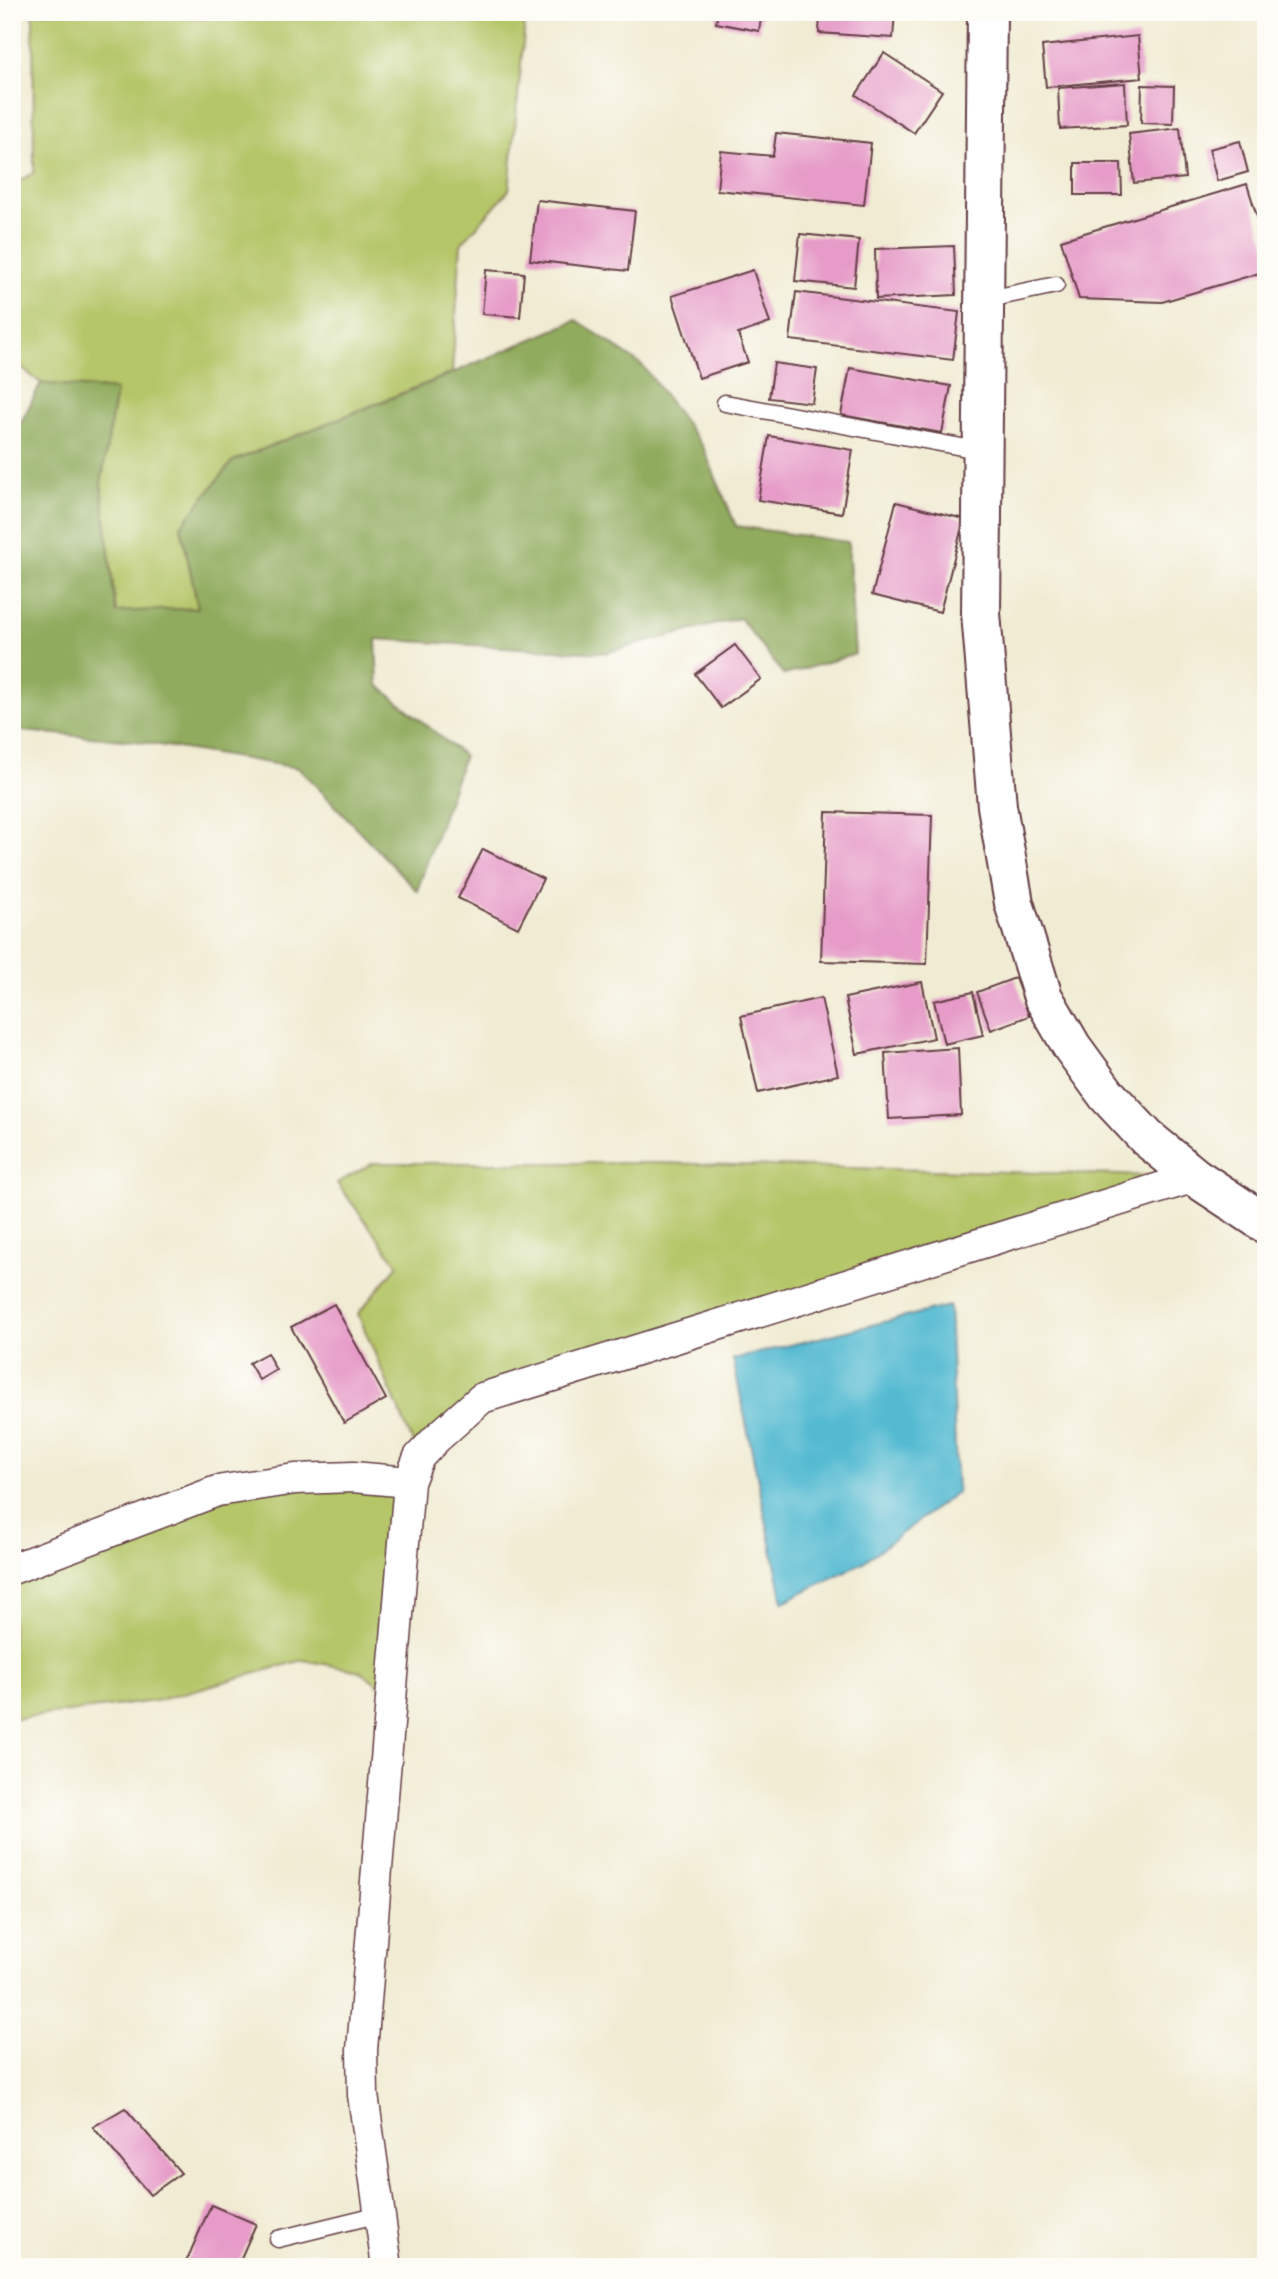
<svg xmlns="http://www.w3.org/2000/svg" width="1278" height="2279" font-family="'Gochi Hand',sans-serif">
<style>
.green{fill:#b5c669;stroke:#80724a;stroke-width:2}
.forest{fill:#90ab5d;stroke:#6d6544;stroke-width:2}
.water{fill:#53bad1;stroke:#4e6c7e;stroke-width:2}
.building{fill:#e69bc8}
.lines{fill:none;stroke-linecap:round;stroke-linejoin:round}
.service-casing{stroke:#633e44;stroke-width:19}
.minor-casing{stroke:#633e44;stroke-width:33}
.tertiary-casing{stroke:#633e44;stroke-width:42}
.service{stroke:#fff;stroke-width:16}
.minor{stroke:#fff;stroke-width:30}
.tertiary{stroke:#fff;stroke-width:38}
</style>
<rect width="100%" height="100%" fill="#fdfcf7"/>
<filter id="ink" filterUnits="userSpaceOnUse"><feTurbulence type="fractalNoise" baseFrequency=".0143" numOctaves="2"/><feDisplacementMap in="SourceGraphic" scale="14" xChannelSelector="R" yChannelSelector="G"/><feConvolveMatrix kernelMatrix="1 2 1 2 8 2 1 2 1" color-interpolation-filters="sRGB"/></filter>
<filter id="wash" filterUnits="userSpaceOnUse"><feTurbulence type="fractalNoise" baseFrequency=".00686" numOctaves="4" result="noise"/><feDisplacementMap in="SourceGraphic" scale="28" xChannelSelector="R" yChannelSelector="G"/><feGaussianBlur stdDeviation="1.57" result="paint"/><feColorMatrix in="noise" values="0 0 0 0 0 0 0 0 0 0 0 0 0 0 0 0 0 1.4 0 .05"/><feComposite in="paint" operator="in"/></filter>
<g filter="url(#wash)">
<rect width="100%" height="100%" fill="#f0ebd2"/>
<g class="green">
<path d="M 33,12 L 98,12 L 207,19 L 206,12 L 526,12 L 509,190 L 461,244 L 452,373 L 233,461 L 181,526 L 198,608 L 116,612 L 101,484 L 116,390 L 41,383 L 12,361 L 12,185 L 34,173 Z"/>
<path d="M 373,1163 L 659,1163 L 1195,1177 L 482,1398 L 419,1457 L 358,1314 L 398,1265 L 337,1183 Z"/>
<path d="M 409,1482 L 391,1695 L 361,1671 L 303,1660 L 155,1701 L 12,1719 L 12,1569 L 217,1491 Z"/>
</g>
<path class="forest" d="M 577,320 L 643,366 L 703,447 L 736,526 L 848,542 L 855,654 L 784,675 L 740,618 L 604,653 L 376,639 L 378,685 L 464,756 L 417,891 L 299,768 L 135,741 L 12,730 L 12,440 L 41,383 L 116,390 L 101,484 L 116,612 L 198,608 L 181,526 L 233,461 L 429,383 Z"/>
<path class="water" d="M 949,1306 L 957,1492 L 862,1563 L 783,1602 L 733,1359 Z"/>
<g id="blocks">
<g class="building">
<path d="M 718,12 L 762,12 L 759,31 L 716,23 Z"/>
<path d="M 820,12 L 895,12 L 893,38 L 819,33 Z"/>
<path d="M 1096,12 L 1152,12 L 1150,17 L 1096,15 Z"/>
<path d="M 1138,36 L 1142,78 L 1046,87 L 1042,46 Z"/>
<path d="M 884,53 L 942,91 L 914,133 L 856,95 Z"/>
<path d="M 1125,83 L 1127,125 L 1060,129 L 1058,88 Z"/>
<path d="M 1142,85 L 1174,86 L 1173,124 L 1141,123 Z"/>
<path d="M 1180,128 L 1185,178 L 1134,183 L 1129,134 Z"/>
<path d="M 776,133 L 871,143 L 864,205 L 717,190 L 721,151 L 773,156 Z"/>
<path d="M 1240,141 L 1248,172 L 1217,181 L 1209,149 Z"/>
<path d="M 1075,163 L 1121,163 L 1122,195 L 1075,195 Z"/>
<path d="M 1247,184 L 1266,246 L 1266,271 L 1162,302 L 1079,299 L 1061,240 Z"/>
<path d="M 537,200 L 635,211 L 628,271 L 530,260 Z"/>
<path d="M 800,234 L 859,240 L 854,287 L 795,281 Z"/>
<path d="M 954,246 L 956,295 L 876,299 L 875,249 Z"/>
<path d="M 486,270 L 524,273 L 520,317 L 482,314 Z"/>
<path d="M 753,270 L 770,323 L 738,334 L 748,362 L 699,378 L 672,296 Z"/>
<path d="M 796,292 L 959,312 L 953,360 L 790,340 Z"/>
<path d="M 774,363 L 817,369 L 812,403 L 769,398 Z"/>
<path d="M 850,368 L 951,386 L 942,433 L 841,415 Z"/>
<path d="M 769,436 L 853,450 L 842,513 L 758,500 Z"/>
<path d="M 896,502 L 964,519 L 940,612 L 872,595 Z"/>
<path d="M 735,645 L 761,679 L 721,708 L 695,674 Z"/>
<path d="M 826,812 L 932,815 L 927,964 L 821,961 Z"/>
<path d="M 483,849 L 543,879 L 518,928 L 458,898 Z"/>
<path d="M 1015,978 L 1029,1016 L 991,1030 L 977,992 Z"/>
<path d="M 922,982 L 934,1038 L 857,1054 L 845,998 Z"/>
<path d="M 973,992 L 983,1035 L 944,1044 L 934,1001 Z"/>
<path d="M 821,998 L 838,1075 L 758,1093 L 741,1016 Z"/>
<path d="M 958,1048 L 961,1115 L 889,1119 L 885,1053 Z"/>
<path d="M 334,1304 L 386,1399 L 344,1423 L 291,1327 Z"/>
<path d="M 267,1353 L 276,1370 L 259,1380 L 249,1363 Z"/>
<path d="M 125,2108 L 181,2173 L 150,2195 L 93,2127 Z"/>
<path d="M 211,2205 L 256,2224 L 237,2267 L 196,2267 L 186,2262 Z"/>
</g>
</g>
</g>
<g filter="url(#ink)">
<use href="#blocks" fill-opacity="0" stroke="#633e44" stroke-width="2"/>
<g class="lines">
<g class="service-casing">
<g id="service">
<path d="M 984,300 L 1056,285"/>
<path d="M 725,403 L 983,451"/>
<path d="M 278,2239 L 380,2214"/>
</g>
</g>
<g class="minor-casing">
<g id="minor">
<path d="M 12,1569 L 217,1491 L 295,1479 L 353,1477 L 409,1482"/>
<path d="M 387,2267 L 363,2095 L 362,2050 L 409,1482 L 419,1457 L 437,1438 L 482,1398 L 1195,1177"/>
</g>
</g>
<g class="tertiary-casing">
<path id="tertiary" d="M 987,12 L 981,613 L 997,806 L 1014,903 L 1043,997 L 1072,1047 L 1107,1095 L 1147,1138 L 1195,1177 L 1266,1224"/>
</g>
<use href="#service" class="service"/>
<use href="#minor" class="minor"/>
<use href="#tertiary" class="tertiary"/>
</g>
</g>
<rect width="1278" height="2279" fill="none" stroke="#fdfcf7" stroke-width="42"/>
</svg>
